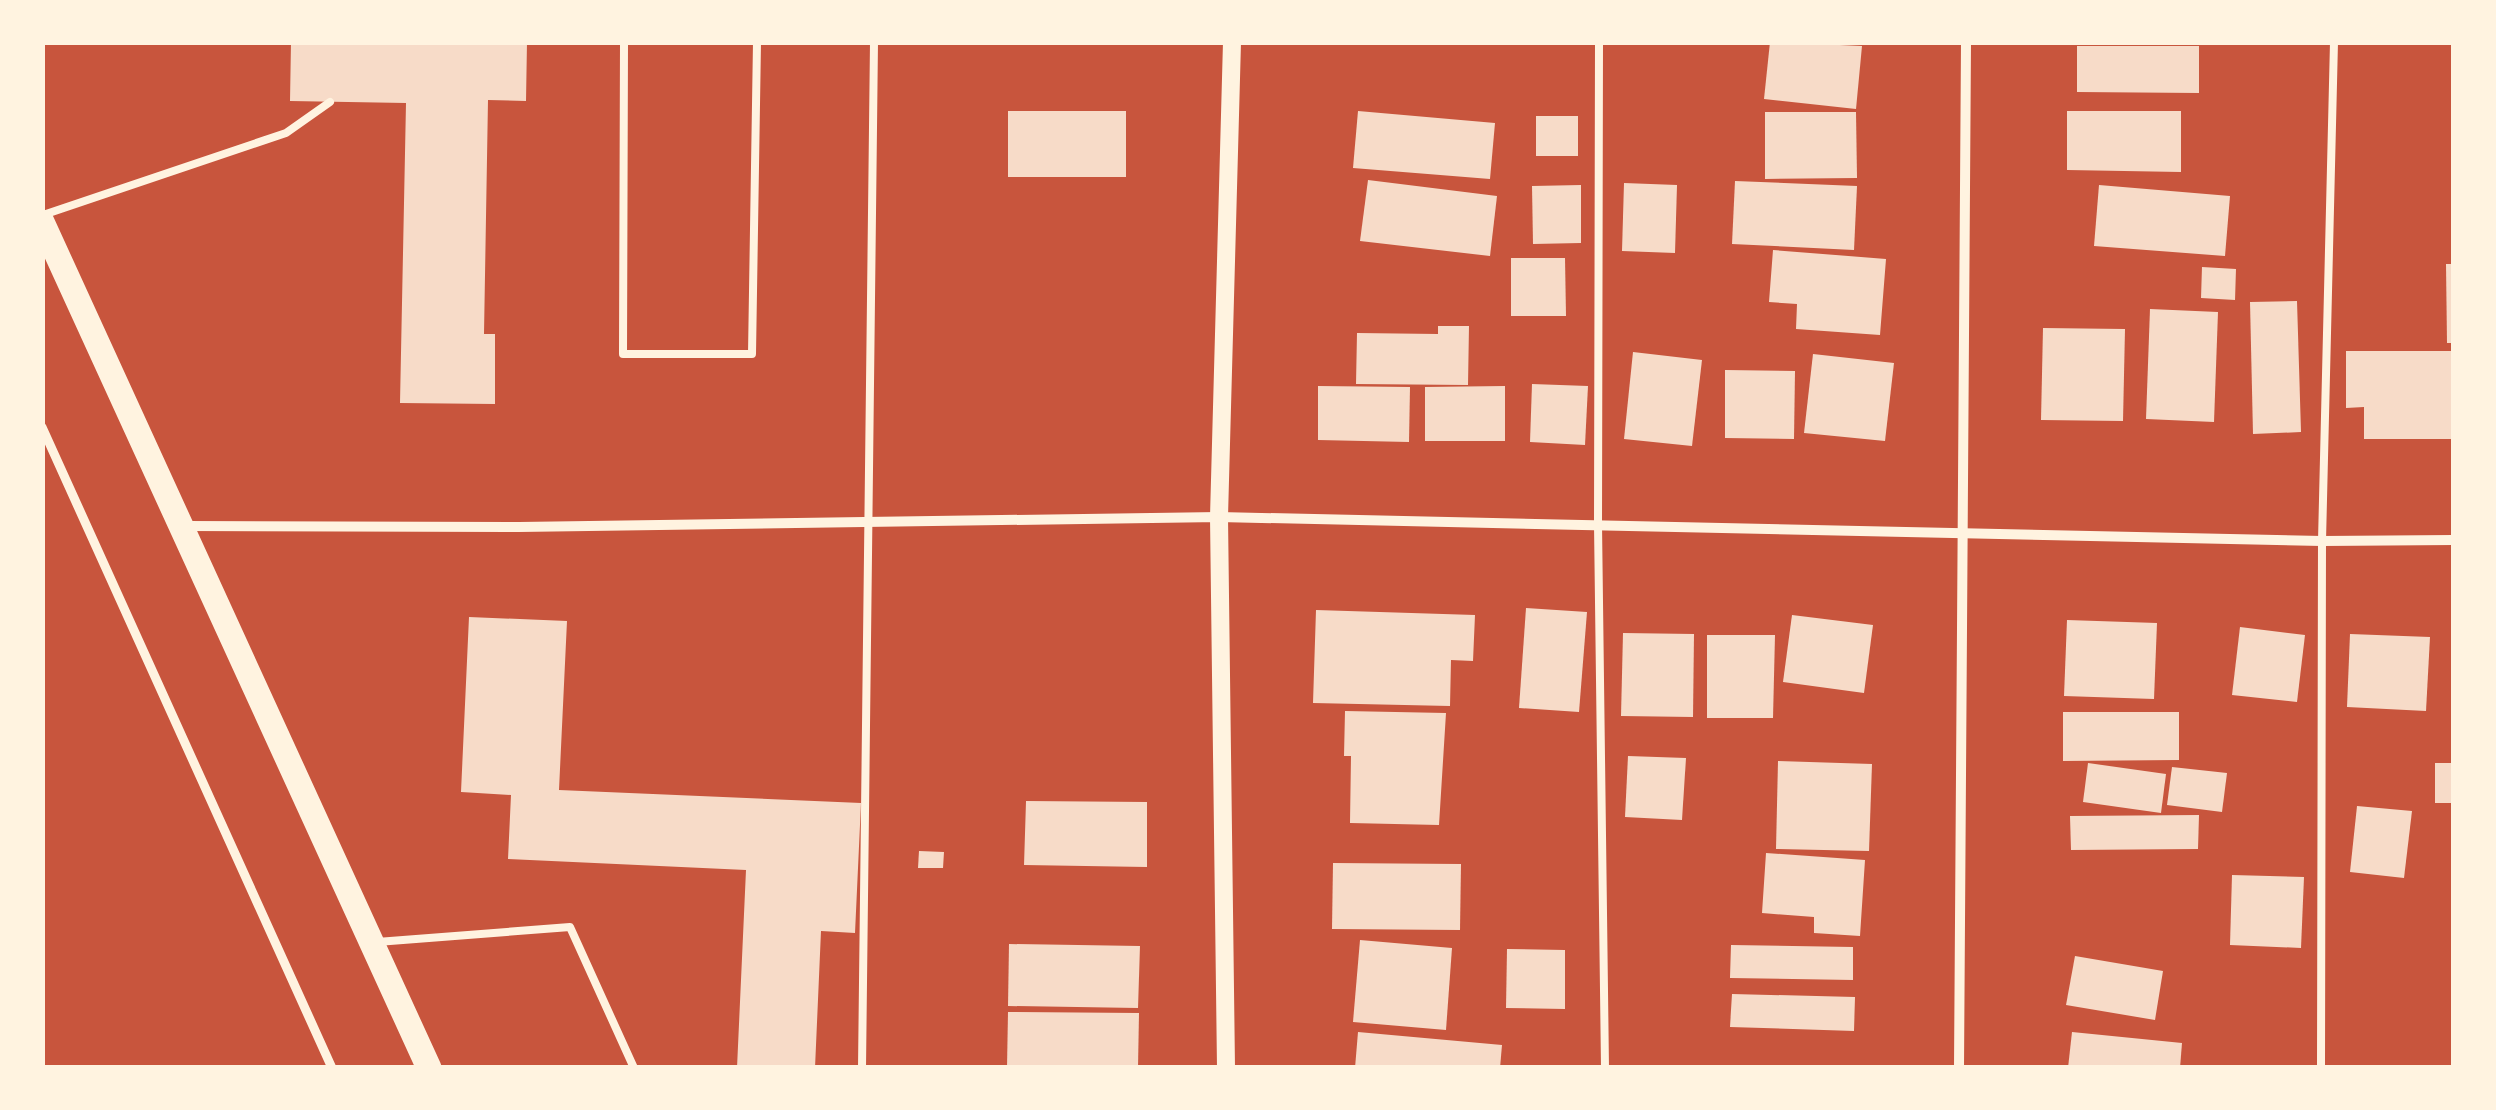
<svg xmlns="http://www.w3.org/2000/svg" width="2496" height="1110" font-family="Helvetica,sans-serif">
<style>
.building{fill:#f7dbc8}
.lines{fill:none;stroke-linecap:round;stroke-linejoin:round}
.service{stroke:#fff3e0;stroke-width:8}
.pedestrian{stroke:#fff3e0;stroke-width:9}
.minor{stroke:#fff3e0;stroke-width:10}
.tertiary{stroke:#fff3e0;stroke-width:18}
.primary{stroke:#fff3e0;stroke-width:25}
</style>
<rect width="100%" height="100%" fill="#c8553d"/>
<g class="building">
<path d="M 291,42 L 527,42 L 526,101 L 488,100 L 484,334 L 495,334 L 495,404 L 400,403 L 406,103 L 290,101 Z"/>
<path d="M 1770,42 L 1862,46 L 1856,109 L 1764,99 Z"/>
<path d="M 2077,46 L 2199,46 L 2199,93 L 2077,92 Z"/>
<rect x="1008" y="111" width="118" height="66"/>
<path d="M 1358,111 L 1495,123 L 1490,179 L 1353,168 Z"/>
<path d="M 2067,111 L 2181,111 L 2181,172 L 2067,170 Z"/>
<path d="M 1765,112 L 1856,112 L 1857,178 L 1765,179 Z"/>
<rect x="1536" y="116" width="42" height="40"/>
<path d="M 1368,180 L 1497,196 L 1490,256 L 1360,241 Z"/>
<path d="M 1735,181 L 1857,186 L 1854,250 L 1732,244 Z"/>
<path d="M 1624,183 L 1677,185 L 1675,253 L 1622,251 Z"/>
<path d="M 1581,185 L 1581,243 L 1533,244 L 1532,186 Z"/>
<path d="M 2099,185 L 2230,196 L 2225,256 L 2094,246 Z"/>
<path d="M 1773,250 L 1886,259 L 1880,335 L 1796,329 L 1797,304 L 1769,302 Z"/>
<path d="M 1511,258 L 1565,258 L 1566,316 L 1511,316 Z"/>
<path d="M 2446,264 L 2454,264 L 2454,343 L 2447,343 Z"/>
<path d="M 2202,267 L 2236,269 L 2235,300 L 2201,298 Z"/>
<path d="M 2297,301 L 2301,432 L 2253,434 L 2250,302 Z"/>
<path d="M 2150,309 L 2218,312 L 2214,422 L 2146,419 Z"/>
<path d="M 1438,326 L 1469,326 L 1468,385 L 1356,384 L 1357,333 L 1438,334 Z"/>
<path d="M 2043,328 L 2125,329 L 2123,421 L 2041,420 Z"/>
<path d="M 2346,351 L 2454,351 L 2454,439 L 2364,439 L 2364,407 L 2346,408 Z"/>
<path d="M 1633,352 L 1702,360 L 1692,446 L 1624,439 Z"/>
<path d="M 1813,354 L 1894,363 L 1885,441 L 1804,433 Z"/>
<path d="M 1725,370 L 1795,371 L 1794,439 L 1725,438 Z"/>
<path d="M 1532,384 L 1588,386 L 1585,445 L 1530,442 Z"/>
<path d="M 1318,386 L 1410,387 L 1409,442 L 1318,440 Z"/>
<path d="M 1505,386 L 1505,441 L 1425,441 L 1425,387 Z"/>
<path d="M 1526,608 L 1587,612 L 1579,712 L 1519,708 Z"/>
<path d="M 1316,610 L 1475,615 L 1473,661 L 1451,660 L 1450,706 L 1313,703 Z"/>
<path d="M 1792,615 L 1873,625 L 1864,693 L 1783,682 Z"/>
<path d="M 469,617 L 567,621 L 559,790 L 861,803 L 855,933 L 821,931 L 815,1068 L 737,1068 L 746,870 L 508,859 L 511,795 L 461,792 Z"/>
<path d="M 2067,620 L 2157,623 L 2154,699 L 2064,696 Z"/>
<path d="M 2240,627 L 2305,635 L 2297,702 L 2232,695 Z"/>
<path d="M 1623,633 L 1694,634 L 1693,717 L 1621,716 Z"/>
<path d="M 2350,634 L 2430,637 L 2426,711 L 2347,707 Z"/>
<path d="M 1707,635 L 1775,635 L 1773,718 L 1707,718 Z"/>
<path d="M 1345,711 L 1446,713 L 1439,825 L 1350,823 L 1351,756 L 1344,756 Z"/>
<path d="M 2063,712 L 2179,712 L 2179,760 L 2063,761 Z"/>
<path d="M 1628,756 L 1686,758 L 1682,820 L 1625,817 Z"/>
<path d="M 1778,761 L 1872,764 L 1869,851 L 1776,849 Z"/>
<path d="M 2088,763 L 2166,774 L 2161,813 L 2083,802 Z"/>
<rect x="2435" y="763" width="19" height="40"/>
<path d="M 2172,767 L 2227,773 L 2222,812 L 2167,805 Z"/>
<path d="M 1026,801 L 1147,802 L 1147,867 L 1024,865 Z"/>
<path d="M 2357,806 L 2412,811 L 2404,878 L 2350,872 Z"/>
<path d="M 2199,815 L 2198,849 L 2071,850 L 2070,816 Z"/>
<path d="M 919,851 L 944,852 L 943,868 L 918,868 Z"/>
<path d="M 1766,853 L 1865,860 L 1860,936 L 1814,933 L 1814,917 L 1762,913 Z"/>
<path d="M 1333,863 L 1461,864 L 1460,930 L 1332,929 Z"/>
<path d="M 2232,875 L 2304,877 L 2301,948 L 2230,945 Z"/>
<path d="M 1360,940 L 1452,948 L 1446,1030 L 1353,1022 Z"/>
<path d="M 1009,944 L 1140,946 L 1138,1008 L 1008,1006 Z"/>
<path d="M 1731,945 L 1853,947 L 1853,980 L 1730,978 Z"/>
<path d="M 1507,949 L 1565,950 L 1565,1009 L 1506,1008 Z"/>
<path d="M 2075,956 L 2163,971 L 2155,1020 L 2066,1005 Z"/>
<path d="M 1732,994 L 1855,997 L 1854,1031 L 1730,1027 Z"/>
<path d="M 1008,1012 L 1139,1013 L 1138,1068 L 1007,1068 Z"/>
<path d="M 1358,1032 L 1502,1045 L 1500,1068 L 1355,1068 Z"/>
<path d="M 2072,1032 L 2182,1043 L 2180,1068 L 2068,1068 Z"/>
</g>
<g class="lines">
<g class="service">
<path d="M 624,42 L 623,354 L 752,354 L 757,42"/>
<path d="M 1599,42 L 1598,524 L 1605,1068"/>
<path d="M 43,215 L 286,133 L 330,102"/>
<path d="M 377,942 L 570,927 L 634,1068"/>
<path d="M 862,1068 L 874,42"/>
<path d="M 2321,1068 L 2322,541 L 2334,42"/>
</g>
<path class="pedestrian" d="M 42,427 L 332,1068"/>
<g class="minor">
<path d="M 185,526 L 519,527 L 1219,517 L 2322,541 L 2454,540"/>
<path d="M 1959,1068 L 1966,42"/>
</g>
<path class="tertiary" d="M 1226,1068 L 1219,517 L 1232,42"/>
<path class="primary" d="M 42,222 L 429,1068"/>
</g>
<rect width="2496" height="1110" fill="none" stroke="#fff3e0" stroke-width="90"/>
</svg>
